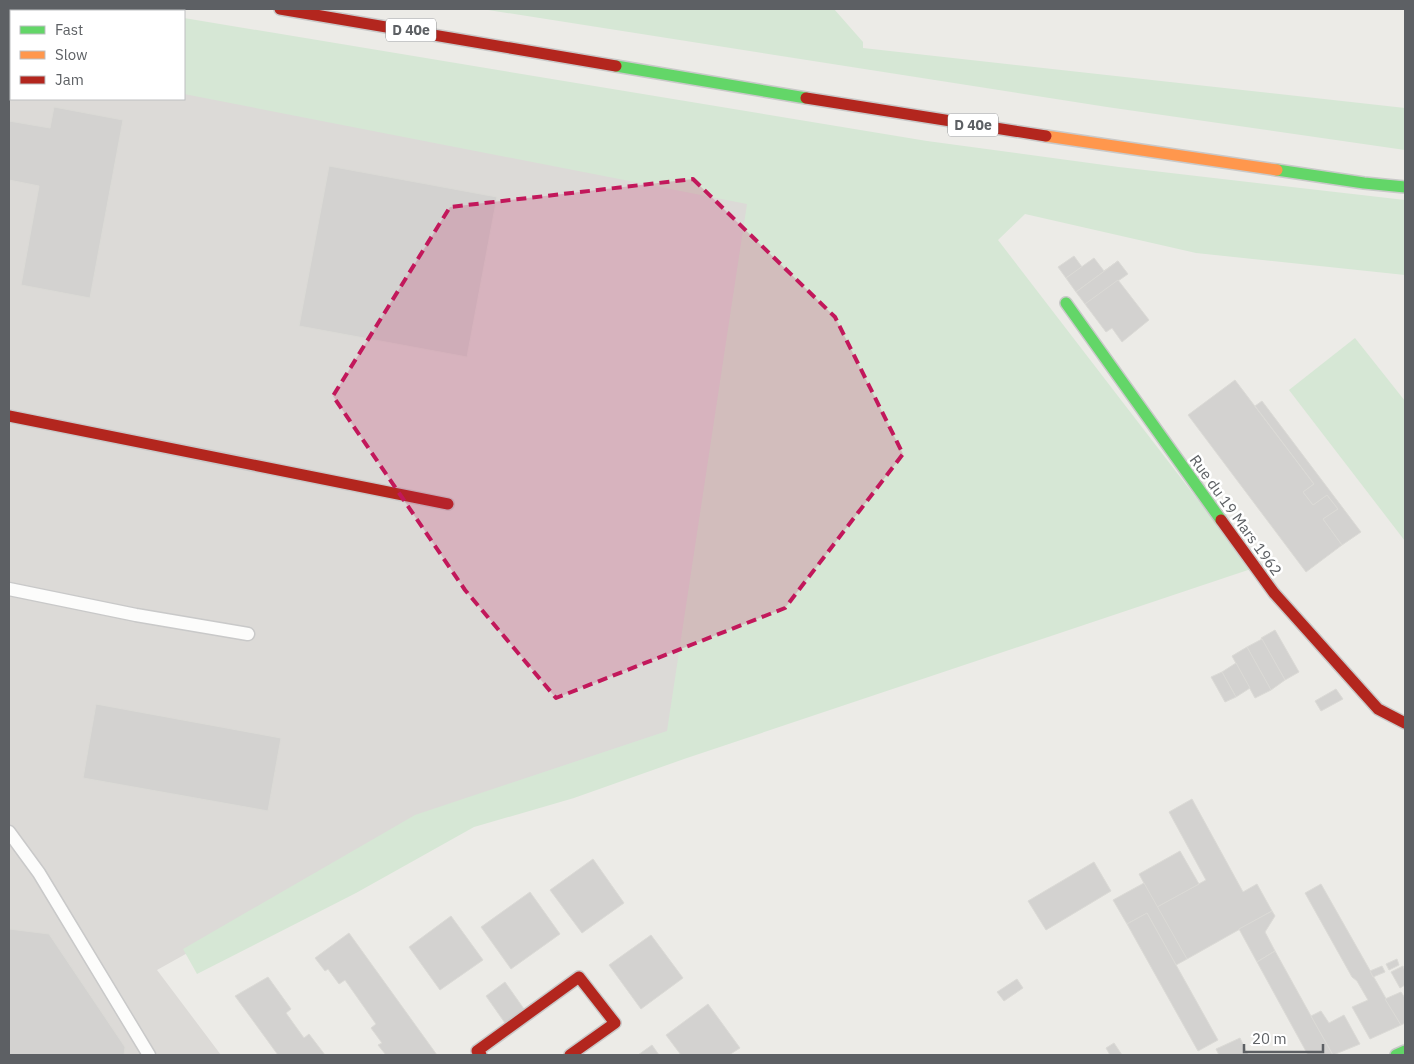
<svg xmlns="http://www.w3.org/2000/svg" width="1414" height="1064" font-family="'IBM Plex Sans',sans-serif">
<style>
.industrial{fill:#dcdad7}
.green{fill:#d6e7d5}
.building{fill:#d3d2d0;stroke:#dbdad6}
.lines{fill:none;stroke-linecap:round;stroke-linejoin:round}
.lane-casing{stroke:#c9c9c9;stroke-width:15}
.fast-casing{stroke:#c9c9c9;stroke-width:14}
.slow-casing{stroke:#c9c9c9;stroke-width:14}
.jam-casing{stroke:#c9c9c9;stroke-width:14}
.lane{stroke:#fcfcfb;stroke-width:12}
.fast{stroke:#63d668;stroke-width:11}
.slow{stroke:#ff974d;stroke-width:11}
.jam{stroke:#b3261e;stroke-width:11}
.marked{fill:#c2185b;fill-opacity:0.2;stroke:#c2185b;stroke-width:4;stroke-dasharray:10 6;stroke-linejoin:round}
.labels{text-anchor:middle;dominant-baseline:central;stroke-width:5;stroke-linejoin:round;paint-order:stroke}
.shield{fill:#fff;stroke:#8e9092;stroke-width:1}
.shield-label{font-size:14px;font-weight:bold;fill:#5d6064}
.street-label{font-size:15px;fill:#5d6064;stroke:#fff}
</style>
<rect width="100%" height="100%" fill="#ecebe7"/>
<path class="industrial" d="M 9,33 L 11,34 L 11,99 L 184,99 L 184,69 L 774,190 L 677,741 L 427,819 L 157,970 L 221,1055 L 9,1055 Z"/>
<g class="green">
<path d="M 9,9 L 126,9 L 141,11 L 11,11 L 11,61 L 9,60 Z"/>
<path d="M 482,9 L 834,9 L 863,42 L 863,48 L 1405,108 L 1405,150 L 1107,107 Z"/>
<path d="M 184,18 L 927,141 L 1119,167 L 1405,200 L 1405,275 L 1196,253 L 1025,214 L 998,240 L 1251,569 L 684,759 L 574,798 L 474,827 L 356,893 L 197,974 L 183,949 L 415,815 L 667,731 L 747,204 L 184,94 Z"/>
<path d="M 1355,338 L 1405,401 L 1405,541 L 1289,390 Z"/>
</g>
<g class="building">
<path d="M 54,107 L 123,120 L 90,298 L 21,285 L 39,186 L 9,180 L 9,121 L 50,128 Z"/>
<path d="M 329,166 L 497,197 L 467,357 L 299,326 Z"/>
<path d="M 1074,256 L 1082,267 L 1066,278 L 1058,267 Z"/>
<path d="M 1094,258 L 1104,271 L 1118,261 L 1076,292 L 1066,278 Z"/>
<path d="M 1118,261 L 1128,274 L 1085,304 L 1076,292 Z"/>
<path d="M 1118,280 L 1149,320 L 1122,342 L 1112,328 L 1106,332 L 1085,304 Z"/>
<path d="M 1235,380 L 1314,484 L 1303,492 L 1313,505 L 1327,495 L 1338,509 L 1323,519 L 1342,545 L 1306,572 L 1188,415 Z"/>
<path d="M 1262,401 L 1361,532 L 1342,545 L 1323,519 L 1338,509 L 1327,495 L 1313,505 L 1303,492 L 1314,484 L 1255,406 Z"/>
<path d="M 1275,630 L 1299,672 L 1285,680 L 1261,638 Z"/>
<path d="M 1262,639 L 1285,680 L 1271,690 L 1247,647 Z"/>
<path d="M 1247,647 L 1271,690 L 1255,698 L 1232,656 Z"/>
<path d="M 1236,663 L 1250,688 L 1236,697 L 1222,672 Z"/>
<path d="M 1222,672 L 1236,697 L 1225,702 L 1211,677 Z"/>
<path d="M 1336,689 L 1343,699 L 1321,711 L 1315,701 Z"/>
<path d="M 96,704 L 281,738 L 268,811 L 83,778 Z"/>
<path d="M 1192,799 L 1243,892 L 1257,884 L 1272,911 L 1187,959 L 1157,907 L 1206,880 L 1169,812 Z"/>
<path d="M 1180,851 L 1199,884 L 1157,907 L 1139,874 Z"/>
<path d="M 593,859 L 624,903 L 582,933 L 550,890 Z"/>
<path d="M 1094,862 L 1111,891 L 1046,930 L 1028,901 Z"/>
<path d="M 1144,883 L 1187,959 L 1176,965 L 1147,913 L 1127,924 L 1113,900 Z"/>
<path d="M 1321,884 L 1401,1025 L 1370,1039 L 1352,1007 L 1368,1000 L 1357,981 L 1352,977 L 1305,893 Z"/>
<path d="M 530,892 L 560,934 L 511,969 L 481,927 Z"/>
<path d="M 1272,911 L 1275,916 L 1265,932 L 1275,951 L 1257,962 L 1239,929 Z"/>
<path d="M 1147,913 L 1218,1040 L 1198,1051 L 1127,924 Z"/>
<path d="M 451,916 L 483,960 L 440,990 L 409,947 Z"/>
<path d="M 9,929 L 49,934 L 125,1047 L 124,1055 L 9,1055 Z"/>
<path d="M 349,933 L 437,1055 L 386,1055 L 378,1045 L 382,1043 L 371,1028 L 376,1024 L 345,980 L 339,984 L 328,969 L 325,971 L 315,958 Z"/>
<path d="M 651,935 L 683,978 L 641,1009 L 609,965 Z"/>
<path d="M 1275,951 L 1311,1016 L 1333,1055 L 1308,1055 L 1257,962 Z"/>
<path d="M 1397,959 L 1399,965 L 1389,970 L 1386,964 Z"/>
<path d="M 1382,966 L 1385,972 L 1373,977 L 1370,971 Z"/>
<path d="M 1403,966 L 1405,971 L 1405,985 L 1400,988 L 1391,972 Z"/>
<path d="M 268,977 L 291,1009 L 286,1013 L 304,1038 L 309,1034 L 325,1055 L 278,1055 L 235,996 Z"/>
<path d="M 1017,979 L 1023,988 L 1004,1001 L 997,992 Z"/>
<path d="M 505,982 L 524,1009 L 505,1023 L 486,996 Z"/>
<path d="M 1401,992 L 1405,998 L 1405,1023 L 1401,1025 L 1385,999 Z"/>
<path d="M 708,1004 L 740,1048 L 729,1055 L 681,1055 L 666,1035 Z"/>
<path d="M 1321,1011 L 1329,1023 L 1344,1015 L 1360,1044 L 1333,1055 L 1311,1016 Z"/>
<path d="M 1240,1038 L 1248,1055 L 1219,1055 L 1216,1049 Z"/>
<path d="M 1114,1043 L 1122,1055 L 1110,1055 L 1106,1048 Z"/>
<path d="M 652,1045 L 659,1055 L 638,1055 Z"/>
</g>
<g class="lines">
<g class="lane-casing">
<g id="lane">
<path d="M 9,589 L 136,615 L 248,634"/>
<path d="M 9,832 L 39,873 L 149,1055"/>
</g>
</g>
<g class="fast-casing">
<g id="fast">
<path d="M 616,66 L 806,98"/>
<path d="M 1277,170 L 1364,183 L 1405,187"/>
<path d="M 1066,303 L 1221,520"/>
<path d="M 1396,1055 L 1405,1051"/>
</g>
</g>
<g class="slow-casing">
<path id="slow" d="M 1046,136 L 1277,170"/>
</g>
<g class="jam-casing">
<g id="jam">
<path d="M 280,9 L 616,66"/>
<path d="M 806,98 L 1046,136"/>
<path d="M 9,416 L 448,504"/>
<path d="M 1221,520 L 1274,593 L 1378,709 L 1405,723"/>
<path d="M 481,1055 L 477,1051 L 579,977 L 615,1023 L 570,1055"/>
</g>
</g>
<use href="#lane" class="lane"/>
<use href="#fast" class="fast"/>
<use href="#slow" class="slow"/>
<use href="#jam" class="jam"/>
</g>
<path class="marked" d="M 693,179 L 835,317 L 903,454 L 785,608 L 556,698 L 465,590 L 333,396 L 450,207 Z"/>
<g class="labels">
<g class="shield">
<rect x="386" y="18.5" width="50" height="23" rx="4"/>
<rect x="948" y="113.5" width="50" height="23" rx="4"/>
</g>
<g class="shield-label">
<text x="411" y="30">D 40e</text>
<text x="973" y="125">D 40e</text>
</g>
<g class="street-label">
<text transform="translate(1236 515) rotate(54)">Rue du 19 Mars 1962</text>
</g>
</g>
<rect width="1414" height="1064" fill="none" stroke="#5d6064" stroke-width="20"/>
<rect x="10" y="10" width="175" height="90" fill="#ffffff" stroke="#bebfc1"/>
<rect x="20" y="26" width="25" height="8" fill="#63d668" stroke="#bebfc1"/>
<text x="55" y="35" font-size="15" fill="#5d6064">Fast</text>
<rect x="20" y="51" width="25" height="8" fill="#ff974d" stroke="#bebfc1"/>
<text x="55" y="60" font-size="15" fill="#5d6064">Slow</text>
<rect x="20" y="76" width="25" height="8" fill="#b3261e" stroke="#bebfc1"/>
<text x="55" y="85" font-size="15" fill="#5d6064">Jam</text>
<path d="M1244 1044v8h79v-8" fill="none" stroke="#5d6064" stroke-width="2.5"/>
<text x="1252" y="1044" font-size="15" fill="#5d6064" stroke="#ffffff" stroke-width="4" paint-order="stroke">20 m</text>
</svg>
